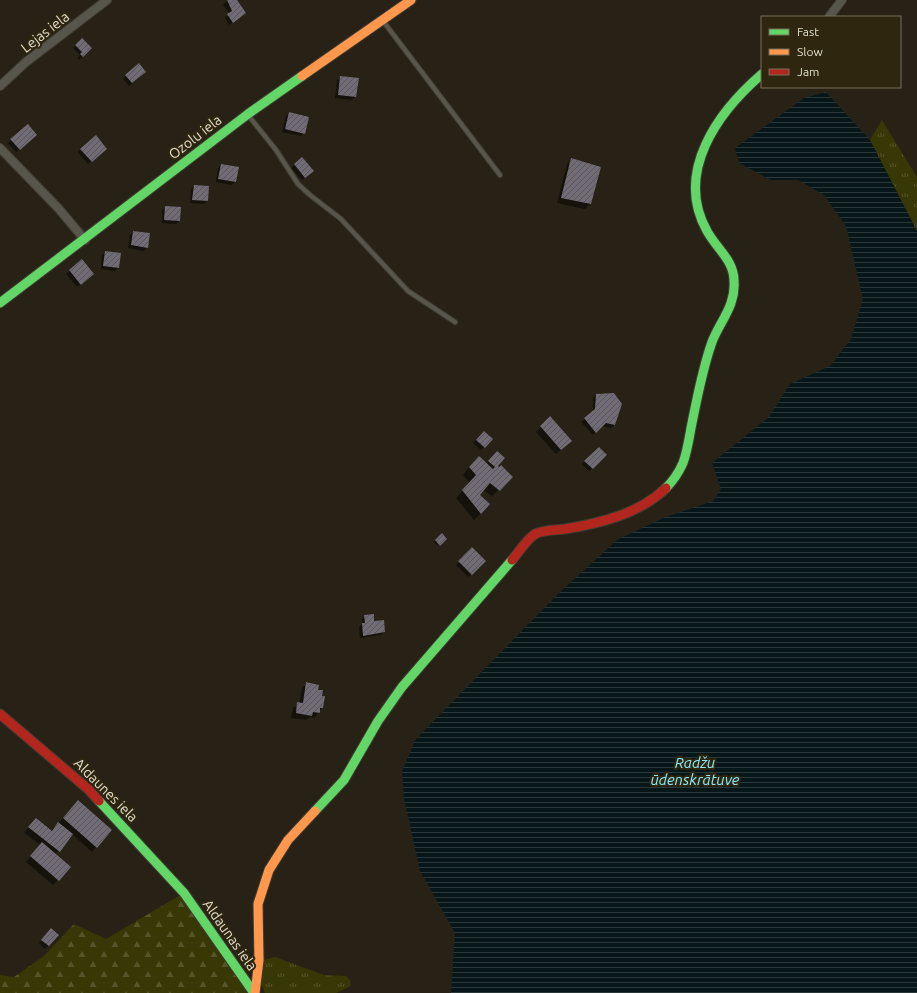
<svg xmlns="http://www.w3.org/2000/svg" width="917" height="993" font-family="Ubuntu,sans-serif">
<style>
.grass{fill:url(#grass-tufts)}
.forest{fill:url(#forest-firs)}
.water{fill:url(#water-rules)}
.shadow{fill:#0007}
.building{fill:url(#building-hatch)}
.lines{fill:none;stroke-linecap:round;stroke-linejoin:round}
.lane-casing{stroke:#423e34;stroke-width:6}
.street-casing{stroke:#423e34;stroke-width:10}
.fast-casing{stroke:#423e34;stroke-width:11}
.slow-casing{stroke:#423e34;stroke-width:11}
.jam-casing{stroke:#423e34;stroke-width:11}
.lane{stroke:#58554b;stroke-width:4}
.street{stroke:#58554b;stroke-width:8}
.fast{stroke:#63d668;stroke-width:9}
.slow{stroke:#ff974d;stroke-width:9}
.jam{stroke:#b3261e;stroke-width:9}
.labels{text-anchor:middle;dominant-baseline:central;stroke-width:4;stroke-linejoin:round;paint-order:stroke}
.street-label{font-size:14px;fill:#e1dcce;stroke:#2e260e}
.water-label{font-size:15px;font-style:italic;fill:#88ebfd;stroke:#2e260e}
</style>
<defs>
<pattern id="grass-tufts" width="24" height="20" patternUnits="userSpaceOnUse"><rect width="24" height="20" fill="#373805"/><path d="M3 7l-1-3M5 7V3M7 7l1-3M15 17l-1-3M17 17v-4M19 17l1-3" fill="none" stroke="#545428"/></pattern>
<pattern id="forest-firs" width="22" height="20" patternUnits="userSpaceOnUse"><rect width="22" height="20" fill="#373805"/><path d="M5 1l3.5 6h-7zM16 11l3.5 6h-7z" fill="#545428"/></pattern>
<pattern id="water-rules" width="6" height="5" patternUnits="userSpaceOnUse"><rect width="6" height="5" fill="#071719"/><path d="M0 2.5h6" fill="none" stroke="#2b3839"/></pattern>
<pattern id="building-hatch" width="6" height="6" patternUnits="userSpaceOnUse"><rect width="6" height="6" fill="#716b76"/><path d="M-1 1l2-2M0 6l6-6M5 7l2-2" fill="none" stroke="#5a565a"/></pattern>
</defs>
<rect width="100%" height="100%" fill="#272215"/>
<g class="grass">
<path d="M 882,120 L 917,177 L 917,231 L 870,140 Z"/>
<path d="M 275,957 L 324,975 L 346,976 L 350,980 L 351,986 L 336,993 L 265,993 L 259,979 L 261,961 Z"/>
</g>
<path class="forest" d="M 184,893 L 248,993 L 0,993 L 0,975 L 14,977 L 44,956 L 74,924 L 106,939 Z"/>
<path class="water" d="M 826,92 L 870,140 L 917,231 L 917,993 L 451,993 L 455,933 L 420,871 L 404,799 L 402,771 L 416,739 L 557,595 L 617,540 L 663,518 L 713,501 L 721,489 L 712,463 L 769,417 L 790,384 L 830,366 L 851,339 L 863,299 L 846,226 L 824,195 L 798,180 L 771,180 L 739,163 L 735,148 L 804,98 Z"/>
<g class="shadow">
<path d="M 228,0 L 236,0 L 242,16 L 229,25 L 225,18 L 230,14 L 223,5 Z"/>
<path d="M 82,39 L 91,48 L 79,60 L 77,58 L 80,55 L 73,48 Z"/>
<path d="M 126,75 L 142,75 L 129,86 L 123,79 Z"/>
<path d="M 341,77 L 355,97 L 352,100 L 335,98 L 337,80 Z"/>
<path d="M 289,113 L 304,133 L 301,136 L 282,132 L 286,116 Z"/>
<path d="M 27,125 L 33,138 L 16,152 L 8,143 Z"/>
<path d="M 81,149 L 103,152 L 88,164 L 78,152 Z"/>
<path d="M 302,159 L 309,174 L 302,180 L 291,168 Z"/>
<path d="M 572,159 L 590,204 L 585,209 L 557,203 L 567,164 Z"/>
<path d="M 221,165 L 235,182 L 232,185 L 216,182 L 218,168 Z"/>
<path d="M 194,186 L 207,201 L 204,204 L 190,203 L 191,189 Z"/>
<path d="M 166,207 L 180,208 L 179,221 L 176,224 L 162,223 L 162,210 Z"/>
<path d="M 133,232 L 147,247 L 144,251 L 128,248 L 130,235 Z"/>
<path d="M 105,252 L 118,268 L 115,271 L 101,269 L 102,255 Z"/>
<path d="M 82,261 L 90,277 L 77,287 L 66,274 Z"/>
<path d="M 596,395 L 614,425 L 611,428 L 602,426 L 593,435 L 581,422 L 593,412 L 593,398 Z"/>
<path d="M 550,418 L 566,445 L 556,454 L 536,432 Z"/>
<path d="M 484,432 L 492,439 L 481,450 L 473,443 Z"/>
<path d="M 599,448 L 606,455 L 589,471 L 582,464 Z"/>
<path d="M 497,452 L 496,466 L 512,477 L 492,496 L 483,490 L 478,495 L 481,513 L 474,520 L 456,498 L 470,483 L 463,475 L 472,464 L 486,464 Z"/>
<path d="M 442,535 L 446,539 L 438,546 L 434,542 Z"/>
<path d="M 472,548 L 485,561 L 468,577 L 456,565 Z"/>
<path d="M 365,616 L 384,632 L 381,635 L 360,638 L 359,627 L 362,624 L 362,619 Z"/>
<path d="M 307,684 L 317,690 L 321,697 L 322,708 L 314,718 L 310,717 L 306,720 L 291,718 L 293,708 L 299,704 L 302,688 Z"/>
<path d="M 73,807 L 96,847 L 92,852 L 72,834 L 55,854 L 70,867 L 53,885 L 26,862 L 41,845 L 24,833 L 31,824 L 51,831 Z"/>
<path d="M 48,933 L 57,935 L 45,949 L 39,943 Z"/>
</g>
<g class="building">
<path d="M 227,0 L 237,0 L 246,13 L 233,23 L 227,14 L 232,11 Z"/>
<path d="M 82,38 L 92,48 L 83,57 L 80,54 L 82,52 L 75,45 Z"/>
<path d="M 139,63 L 146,72 L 132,83 L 125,75 Z"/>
<path d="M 340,76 L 359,78 L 356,97 L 338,95 Z"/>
<path d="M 289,112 L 309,117 L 305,134 L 285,129 Z"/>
<path d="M 28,124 L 37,135 L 20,150 L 10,139 Z"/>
<path d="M 96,135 L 107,149 L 92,162 L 80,149 Z"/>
<path d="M 302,157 L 314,171 L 305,178 L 294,164 Z"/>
<path d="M 571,158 L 601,167 L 591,204 L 561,198 Z"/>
<path d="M 221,164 L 239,167 L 236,182 L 218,179 Z"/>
<path d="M 194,185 L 209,186 L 208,201 L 192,200 Z"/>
<path d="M 165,206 L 181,207 L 180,221 L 164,220 Z"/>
<path d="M 133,231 L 150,233 L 148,248 L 131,245 Z"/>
<path d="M 105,251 L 121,253 L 119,268 L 103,266 Z"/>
<path d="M 82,259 L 94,274 L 81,285 L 69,270 Z"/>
<path d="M 614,393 L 622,404 L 615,425 L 606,423 L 596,433 L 584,418 L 595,409 L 596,394 Z"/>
<path d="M 550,416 L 572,441 L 561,450 L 540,426 Z"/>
<path d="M 484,431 L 493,439 L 485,448 L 476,440 Z"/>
<path d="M 599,447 L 607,455 L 593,469 L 584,461 Z"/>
<path d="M 497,451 L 505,458 L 498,466 L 499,467 L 501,465 L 513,477 L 500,491 L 490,483 L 480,495 L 490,504 L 481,514 L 462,490 L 476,475 L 469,467 L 479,456 L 493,469 L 495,467 L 488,461 Z"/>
<path d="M 442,533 L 447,539 L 440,546 L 435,540 Z"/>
<path d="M 472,547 L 486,561 L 472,575 L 458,561 Z"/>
<path d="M 374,614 L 374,621 L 384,620 L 385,632 L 363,636 L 362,623 L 365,623 L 364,615 Z"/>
<path d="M 306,682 L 319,685 L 318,690 L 323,690 L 322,696 L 325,696 L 323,708 L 320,708 L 320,713 L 313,712 L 312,716 L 296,713 L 297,702 L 303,703 Z"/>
<path d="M 78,800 L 112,830 L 97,848 L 63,818 Z"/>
<path d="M 36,818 L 52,831 L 58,822 L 73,834 L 60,852 L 28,827 Z"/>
<path d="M 42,842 L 71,867 L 59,881 L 30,856 Z"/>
<path d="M 51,928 L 59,935 L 49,946 L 41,940 Z"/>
</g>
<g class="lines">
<g class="lane-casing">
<g id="lane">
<path d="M 383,21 L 500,175"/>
<path d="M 248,115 L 276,150 L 298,184 L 310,195 L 341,219 L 408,291 L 455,322"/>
</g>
</g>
<g class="street-casing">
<g id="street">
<path d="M 829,17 L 842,0"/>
<path d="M 0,86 L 26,62 L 107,0"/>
<path d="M 0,148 L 59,209 L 85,240"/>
</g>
</g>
<g class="fast-casing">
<g id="fast">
<path d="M 0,303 L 248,114 L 302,76"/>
<path d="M 666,488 C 673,481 679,472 683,463 C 687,452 689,439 691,428 C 697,399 702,370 712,342 C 720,321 736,306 734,281 C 734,260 716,248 707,231 C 674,172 718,112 762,74"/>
<path d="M 99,801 L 184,893 L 254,993"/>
<path d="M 315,811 L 344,780 L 378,721 L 402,687 L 512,560"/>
</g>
</g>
<g class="slow-casing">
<g id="slow">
<path d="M 302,76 L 411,0"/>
<path d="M 255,993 L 259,960 L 258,904 L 269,870 L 288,840 L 315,811"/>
</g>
</g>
<g class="jam-casing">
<g id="jam">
<path d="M 512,560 C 519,552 526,540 535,534 C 542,530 557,530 565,529 C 601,523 639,514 666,488"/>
<path d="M 0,714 L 88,789 L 99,801"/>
</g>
</g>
<use href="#lane" class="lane"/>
<use href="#street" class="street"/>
<use href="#fast" class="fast"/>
<use href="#slow" class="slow"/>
<use href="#jam" class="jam"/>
</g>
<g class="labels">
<g class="street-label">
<text transform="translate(45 32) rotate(-38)">Lejas iela</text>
<text transform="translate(195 137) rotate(-38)">Ozolu iela</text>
<text transform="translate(106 790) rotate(45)">Aldaunes iela</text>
<text transform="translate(230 935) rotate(55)">Aldaunas iela</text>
</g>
<g class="water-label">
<text x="695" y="762">Radžu<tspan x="695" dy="17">ūdenskrātuve</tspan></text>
</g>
</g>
<rect x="761" y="16" width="140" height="72" fill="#2e260e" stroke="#766f5b"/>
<rect x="769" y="29" width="20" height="6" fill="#63d668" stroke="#766f5b"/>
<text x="797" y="36" font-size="12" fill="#e1dcce">Fast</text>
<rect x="769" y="49" width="20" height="6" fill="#ff974d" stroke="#766f5b"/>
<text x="797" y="56" font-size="12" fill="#e1dcce">Slow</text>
<rect x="769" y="69" width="20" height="6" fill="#b3261e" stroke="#766f5b"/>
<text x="797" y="76" font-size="12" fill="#e1dcce">Jam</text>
</svg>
